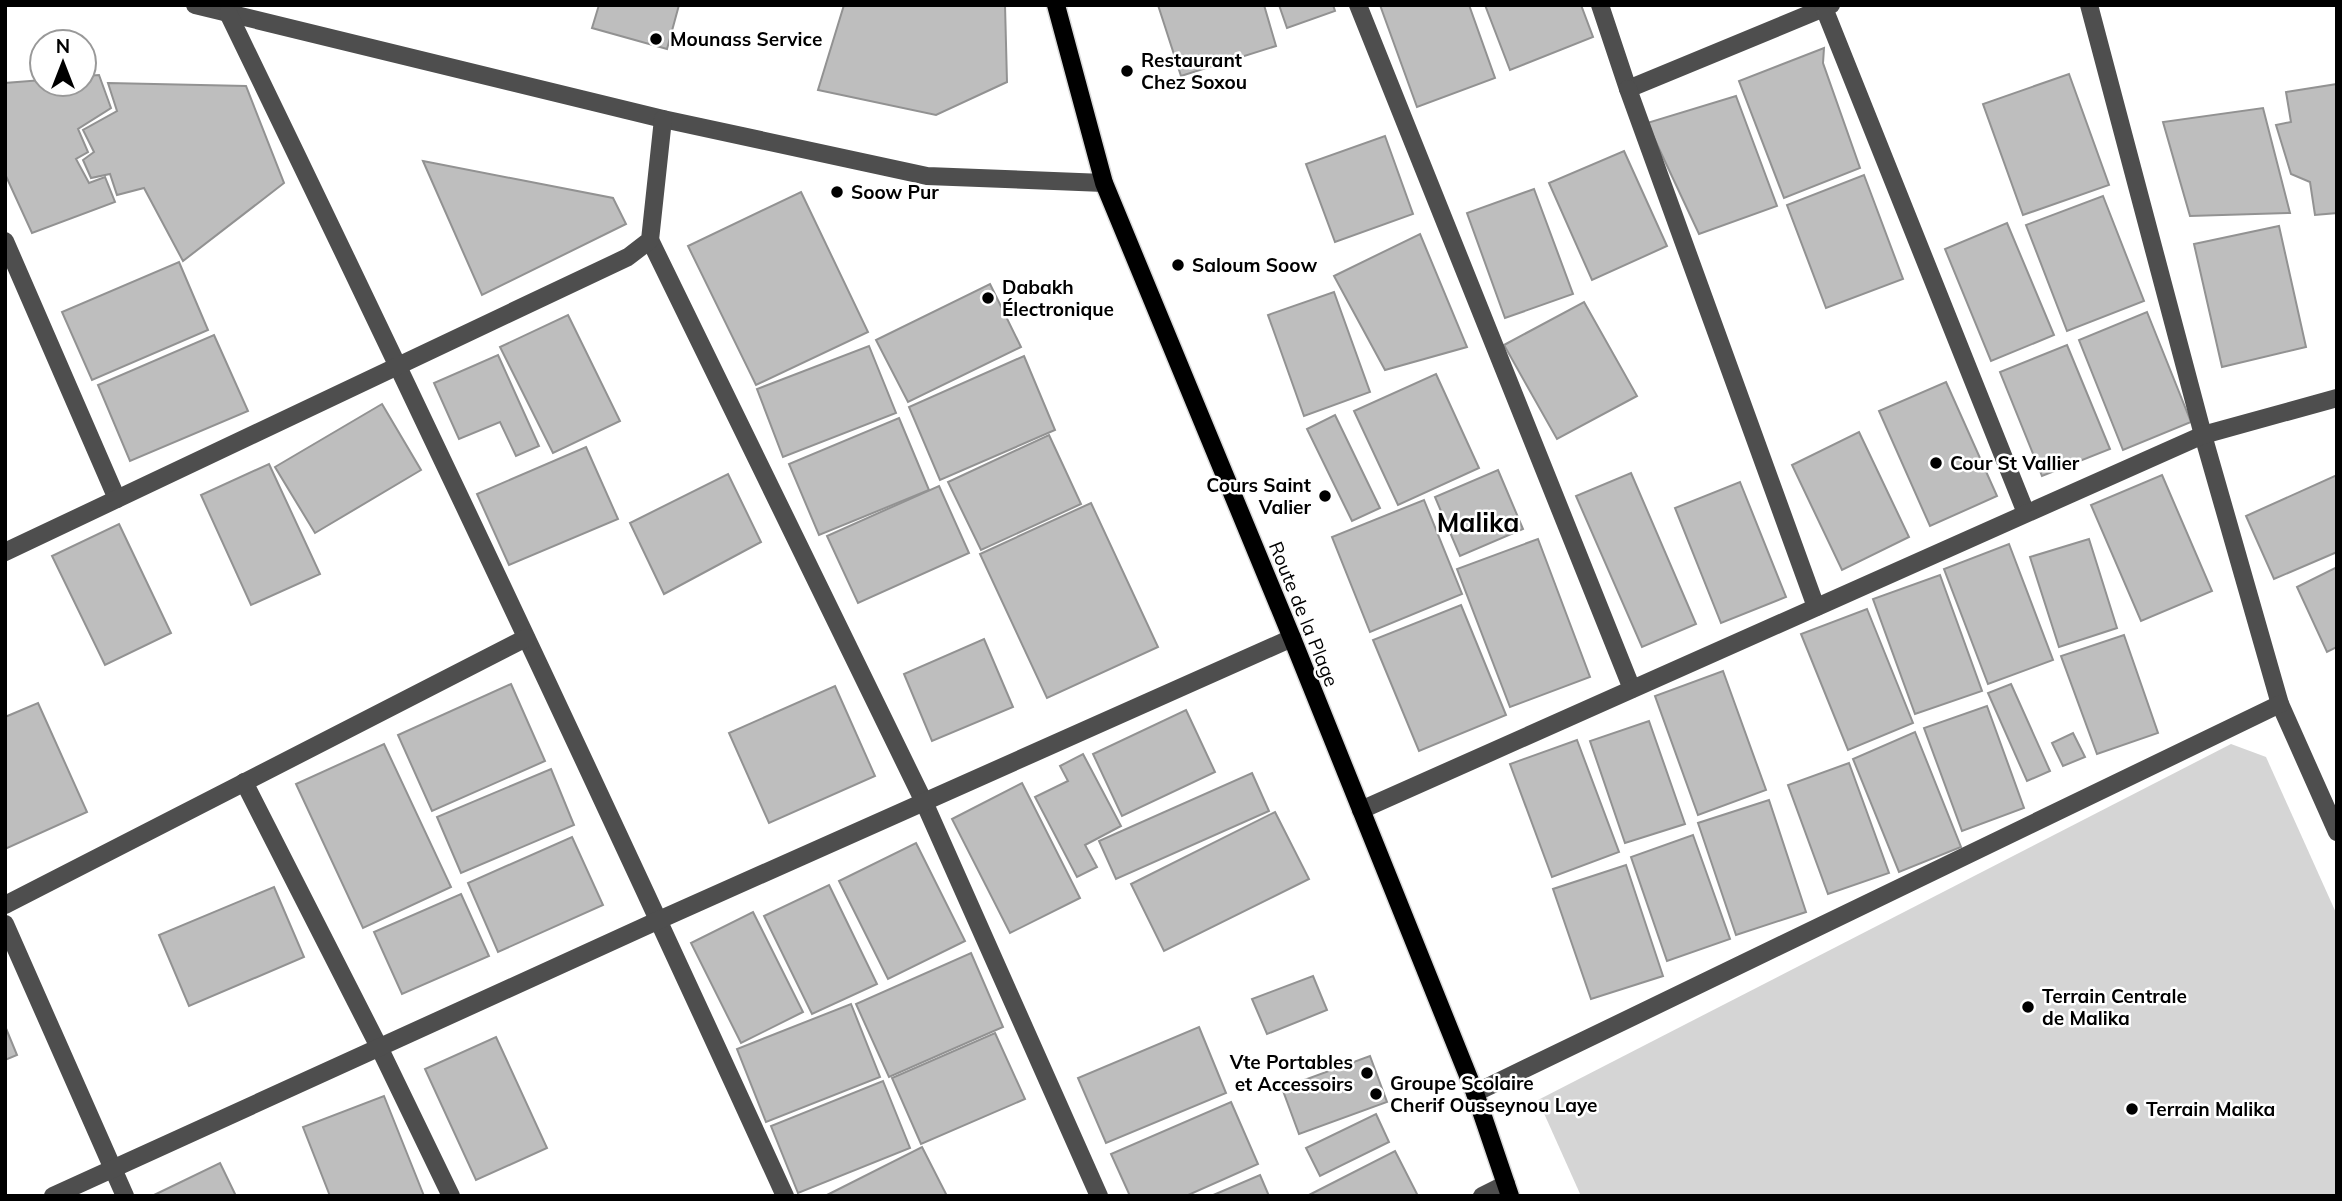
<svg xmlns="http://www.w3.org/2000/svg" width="2342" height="1201" font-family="Mulish,sans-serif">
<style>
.green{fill:#d5d5d5}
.building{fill:#bebebe;stroke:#929292;stroke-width:2}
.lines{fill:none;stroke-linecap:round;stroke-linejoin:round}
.major-casing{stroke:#dbdbdb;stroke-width:21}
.minor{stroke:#4e4e4e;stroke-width:18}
.major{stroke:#000;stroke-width:18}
.poi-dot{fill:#000;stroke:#fff;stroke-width:2.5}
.labels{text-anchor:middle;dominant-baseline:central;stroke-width:5;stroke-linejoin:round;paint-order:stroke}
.poi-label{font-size:19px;font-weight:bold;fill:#000;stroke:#fff;text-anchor:start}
.street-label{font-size:19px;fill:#000;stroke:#fff}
.district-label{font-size:26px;font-weight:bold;fill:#000;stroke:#fff}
</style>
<rect width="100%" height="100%" fill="#fff"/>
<path class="green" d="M 2231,744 L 2266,757 L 2337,915 L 2337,1196 L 1581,1196 L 1538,1100 Z"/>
<g class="building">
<path d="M 599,5 L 679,5 L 667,49 L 592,28 Z"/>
<path d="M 844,5 L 1005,5 L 1007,82 L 936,115 L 818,90 Z"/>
<path d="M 1158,5 L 1264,5 L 1276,46 L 1181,76 Z"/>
<path d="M 1279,5 L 1333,5 L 1335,11 L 1287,28 Z"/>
<path d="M 1380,5 L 1469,5 L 1495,78 L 1417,107 Z"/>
<path d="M 1485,5 L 1581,5 L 1593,37 L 1510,70 Z"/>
<path d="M 1824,48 L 1823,63 L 1860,168 L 1784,198 L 1739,81 Z"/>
<path d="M 2069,74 L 2109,185 L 2023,215 L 1983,104 Z"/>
<path d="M 99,75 L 111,108 L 78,129 L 88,152 L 76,159 L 89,183 L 105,177 L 115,202 L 32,233 L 5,174 L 5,83 L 42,80 L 42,84 L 84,84 L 84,76 Z"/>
<path d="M 108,83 L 246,86 L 284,183 L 183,261 L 144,188 L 117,195 L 110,174 L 91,178 L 83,160 L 94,152 L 83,130 L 117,111 Z"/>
<path d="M 2337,84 L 2337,213 L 2315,215 L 2310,182 L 2291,174 L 2276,125 L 2291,122 L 2286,92 Z"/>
<path d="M 1736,96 L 1777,206 L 1699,234 L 1647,123 Z"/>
<path d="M 2263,108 L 2290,213 L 2190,216 L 2163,122 Z"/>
<path d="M 1385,136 L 1413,214 L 1335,242 L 1306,164 Z"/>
<path d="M 1624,151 L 1667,246 L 1592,280 L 1549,183 Z"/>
<path d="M 423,161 L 613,198 L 626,224 L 482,295 Z"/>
<path d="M 1864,175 L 1903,279 L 1826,308 L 1787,205 Z"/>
<path d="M 1534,189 L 1573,294 L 1505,318 L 1467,213 Z"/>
<path d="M 801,192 L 868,332 L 756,385 L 688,246 Z"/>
<path d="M 2103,196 L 2144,301 L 2067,331 L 2026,225 Z"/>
<path d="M 2007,223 L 2054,335 L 1991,361 L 1945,249 Z"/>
<path d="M 2279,226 L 2306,347 L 2222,367 L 2194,244 Z"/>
<path d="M 1420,234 L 1467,347 L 1385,370 L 1334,276 Z"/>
<path d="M 179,262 L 208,330 L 92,380 L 62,312 Z"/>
<path d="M 990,284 L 1021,347 L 908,402 L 876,340 Z"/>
<path d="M 1334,292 L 1370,392 L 1304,416 L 1268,315 Z"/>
<path d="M 1584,302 L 1637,396 L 1557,439 L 1504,345 Z"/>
<path d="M 2147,312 L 2191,422 L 2123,450 L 2079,340 Z"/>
<path d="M 568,315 L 620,421 L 553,453 L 500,347 Z"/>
<path d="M 214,335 L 248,411 L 130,461 L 98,385 Z"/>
<path d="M 2067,345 L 2110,449 L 2042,476 L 2000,372 Z"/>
<path d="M 869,346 L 896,413 L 783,457 L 757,389 Z"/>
<path d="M 498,355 L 539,446 L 516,456 L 500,422 L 459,439 L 434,383 Z"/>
<path d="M 1024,356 L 1055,430 L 940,480 L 909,407 Z"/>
<path d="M 1436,374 L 1479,468 L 1398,505 L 1354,411 Z"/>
<path d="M 1946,382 L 1997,496 L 1930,526 L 1879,411 Z"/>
<path d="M 382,404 L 421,470 L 315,533 L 275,467 Z"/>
<path d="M 1335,415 L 1380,508 L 1352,521 L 1307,429 Z"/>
<path d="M 899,418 L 929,490 L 819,535 L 789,464 Z"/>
<path d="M 1859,432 L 1909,537 L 1842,570 L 1792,465 Z"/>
<path d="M 1049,435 L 1081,504 L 981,550 L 948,482 Z"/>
<path d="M 586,447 L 618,519 L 509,565 L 477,494 Z"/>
<path d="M 269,464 L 320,574 L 251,605 L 201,495 Z"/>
<path d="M 1498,470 L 1523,529 L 1460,556 L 1435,497 Z"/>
<path d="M 1631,473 L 1696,624 L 1642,647 L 1576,496 Z"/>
<path d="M 728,474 L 761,542 L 664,594 L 630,523 Z"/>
<path d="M 2162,475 L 2212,591 L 2141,621 L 2091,505 Z"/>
<path d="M 2337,475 L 2337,552 L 2274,579 L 2246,516 Z"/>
<path d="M 1740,482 L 1786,597 L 1721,623 L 1675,508 Z"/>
<path d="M 939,486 L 969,553 L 858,603 L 827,536 Z"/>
<path d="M 1424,500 L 1462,594 L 1370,632 L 1332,537 Z"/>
<path d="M 1091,503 L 1158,647 L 1047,698 L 980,554 Z"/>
<path d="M 119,524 L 171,633 L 105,665 L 52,556 Z"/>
<path d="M 1538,539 L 1590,677 L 1510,707 L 1457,569 Z"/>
<path d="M 2089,539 L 2117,628 L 2059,647 L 2030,557 Z"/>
<path d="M 2009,544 L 2053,660 L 1988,684 L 1944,569 Z"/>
<path d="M 2337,567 L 2337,647 L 2327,652 L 2297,587 Z"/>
<path d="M 1940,575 L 1982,691 L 1915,714 L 1873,599 Z"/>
<path d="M 1461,605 L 1506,715 L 1419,751 L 1373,640 Z"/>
<path d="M 1867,609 L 1913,723 L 1848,750 L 1801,634 Z"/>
<path d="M 2124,635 L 2158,733 L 2097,754 L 2061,656 Z"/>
<path d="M 984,639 L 1013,707 L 932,741 L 904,674 Z"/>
<path d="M 1723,671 L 1766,790 L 1698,815 L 1655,696 Z"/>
<path d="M 511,684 L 545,761 L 432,811 L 398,735 Z"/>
<path d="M 2011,684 L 2050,771 L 2027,781 L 1988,693 Z"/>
<path d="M 835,686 L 875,776 L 769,823 L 729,733 Z"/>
<path d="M 38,703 L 87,812 L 5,849 L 5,717 Z"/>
<path d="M 1987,706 L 2024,808 L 1962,831 L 1924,728 Z"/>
<path d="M 1186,710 L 1215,772 L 1122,816 L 1093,754 Z"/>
<path d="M 1649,721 L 1685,824 L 1625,843 L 1590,741 Z"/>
<path d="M 1915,732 L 1961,847 L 1899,872 L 1853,759 Z"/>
<path d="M 2073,733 L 2085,757 L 2063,766 L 2052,743 Z"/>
<path d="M 1577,740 L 1619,852 L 1552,877 L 1510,764 Z"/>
<path d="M 384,744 L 451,887 L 363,928 L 296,784 Z"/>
<path d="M 1083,754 L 1121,826 L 1085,845 L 1097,867 L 1077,877 L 1035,797 L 1068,781 L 1060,766 Z"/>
<path d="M 1849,763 L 1889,873 L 1828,894 L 1788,785 Z"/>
<path d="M 551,769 L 574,825 L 461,873 L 437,817 Z"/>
<path d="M 1252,773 L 1269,811 L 1116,879 L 1099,841 Z"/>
<path d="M 1022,783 L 1080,898 L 1010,933 L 952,819 Z"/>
<path d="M 1769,800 L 1806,912 L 1736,935 L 1698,823 Z"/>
<path d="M 1275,812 L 1309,879 L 1164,951 L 1131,884 Z"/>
<path d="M 1693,835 L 1730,939 L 1667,961 L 1631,857 Z"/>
<path d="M 572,837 L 603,905 L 498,952 L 468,883 Z"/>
<path d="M 916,843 L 965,941 L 888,979 L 839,881 Z"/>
<path d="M 1626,865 L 1663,976 L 1591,999 L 1553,889 Z"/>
<path d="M 829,885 L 877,984 L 812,1014 L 764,916 Z"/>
<path d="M 274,887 L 304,957 L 189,1006 L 159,935 Z"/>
<path d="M 461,894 L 489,956 L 402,994 L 374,932 Z"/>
<path d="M 753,912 L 803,1012 L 741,1043 L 691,943 Z"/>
<path d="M 971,953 L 1003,1027 L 889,1077 L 856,1004 Z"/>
<path d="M 1313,976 L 1327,1010 L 1267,1034 L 1252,999 Z"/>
<path d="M 851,1004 L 880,1077 L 766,1122 L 737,1049 Z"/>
<path d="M 5,1026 L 17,1055 L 5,1060 Z"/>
<path d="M 1199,1027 L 1226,1093 L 1106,1143 L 1078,1078 Z"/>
<path d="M 995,1033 L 1025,1099 L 921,1144 L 892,1078 Z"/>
<path d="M 496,1037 L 547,1148 L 476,1180 L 425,1069 Z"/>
<path d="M 1370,1056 L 1387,1102 L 1299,1134 L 1282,1088 Z"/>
<path d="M 883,1081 L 910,1148 L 798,1193 L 771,1126 Z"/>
<path d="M 384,1096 L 424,1196 L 330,1196 L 303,1127 Z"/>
<path d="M 1231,1102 L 1258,1164 L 1186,1196 L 1130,1196 L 1111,1154 Z"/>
<path d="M 1376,1114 L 1389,1142 L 1320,1176 L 1306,1148 Z"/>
<path d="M 922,1147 L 947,1196 L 825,1196 Z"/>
<path d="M 1395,1151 L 1418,1196 L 1307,1196 Z"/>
<path d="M 220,1163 L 236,1196 L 152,1196 Z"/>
<path d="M 1260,1175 L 1269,1196 L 1211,1196 Z"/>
</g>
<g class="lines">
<g class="major-casing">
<path id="major" d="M 1056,5 L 1104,183 L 1292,638 L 1475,1093 L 1510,1196"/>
</g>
<g class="minor">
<path d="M 195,5 L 663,119 L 927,176 L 1104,183"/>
<path d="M 1358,5 L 1632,689"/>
<path d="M 1600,5 L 1628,89 L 1824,8 L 1823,5"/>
<path d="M 1831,5 L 1824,8 L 2026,513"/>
<path d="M 2089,5 L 2203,435 L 2280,704 L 2337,832"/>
<path d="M 228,13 C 418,405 604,799 785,1196"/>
<path d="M 1628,89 L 1816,607"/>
<path d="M 650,240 L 924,802 L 1099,1196"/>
<path d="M 5,241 L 117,499"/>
<path d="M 5,552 L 628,257 L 650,240 L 663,119"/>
<path d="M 244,782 L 379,1047 L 451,1196"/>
<path d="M 1361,810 L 2203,435 L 2337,398"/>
<path d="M 5,905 L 526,638"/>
<path d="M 5,924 L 125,1196"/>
<path d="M 1475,1093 L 2280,704"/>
<path d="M 53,1196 L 659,920 L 1292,638"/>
<path d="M 1482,1196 L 1506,1184"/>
</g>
<use href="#major" class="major"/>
</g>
<g class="poi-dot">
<circle cx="656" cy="39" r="7"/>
<circle cx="1127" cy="71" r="7"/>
<circle cx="837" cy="192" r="7"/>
<circle cx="1178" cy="265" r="7"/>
<circle cx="988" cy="298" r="7"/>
<circle cx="1936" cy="463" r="7"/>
<circle cx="1325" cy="496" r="7"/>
<circle cx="2028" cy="1007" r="7"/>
<circle cx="1367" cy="1073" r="7"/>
<circle cx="1376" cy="1094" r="7"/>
<circle cx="2132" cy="1109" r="7"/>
</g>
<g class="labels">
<g class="poi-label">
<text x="670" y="39">Mounass Service</text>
<text x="1141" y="60">Restaurant<tspan x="1141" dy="22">Chez Soxou</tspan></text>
<text x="851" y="192">Soow Pur</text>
<text x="1192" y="265">Saloum Soow</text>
<text x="1002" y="287">Dabakh<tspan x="1002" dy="22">Électronique</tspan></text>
<text x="1950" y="463">Cour St Vallier</text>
<text x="1311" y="485" text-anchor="end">Cours Saint<tspan x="1311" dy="22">Valier</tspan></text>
<text x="2042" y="996">Terrain Centrale<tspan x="2042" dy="22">de Malika</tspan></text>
<text x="1353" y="1062" text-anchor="end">Vte Portables<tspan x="1353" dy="22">et Accessoirs</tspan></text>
<text x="1390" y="1083">Groupe Scolaire<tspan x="1390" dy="22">Cherif Ousseynou Laye</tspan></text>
<text x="2146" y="1109">Terrain Malika</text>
</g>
<g class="street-label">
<text transform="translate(1304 614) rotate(68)">Route de la Plage</text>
</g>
<g class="district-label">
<text x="1478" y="522">Malika</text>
</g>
</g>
<rect width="2342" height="1201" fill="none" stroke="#000000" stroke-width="14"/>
<g transform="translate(63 63)"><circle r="33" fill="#ffffff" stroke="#999999" stroke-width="2"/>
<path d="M0-5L12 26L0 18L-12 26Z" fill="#000000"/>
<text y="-10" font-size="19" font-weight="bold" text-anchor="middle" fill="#000000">N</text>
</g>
</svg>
